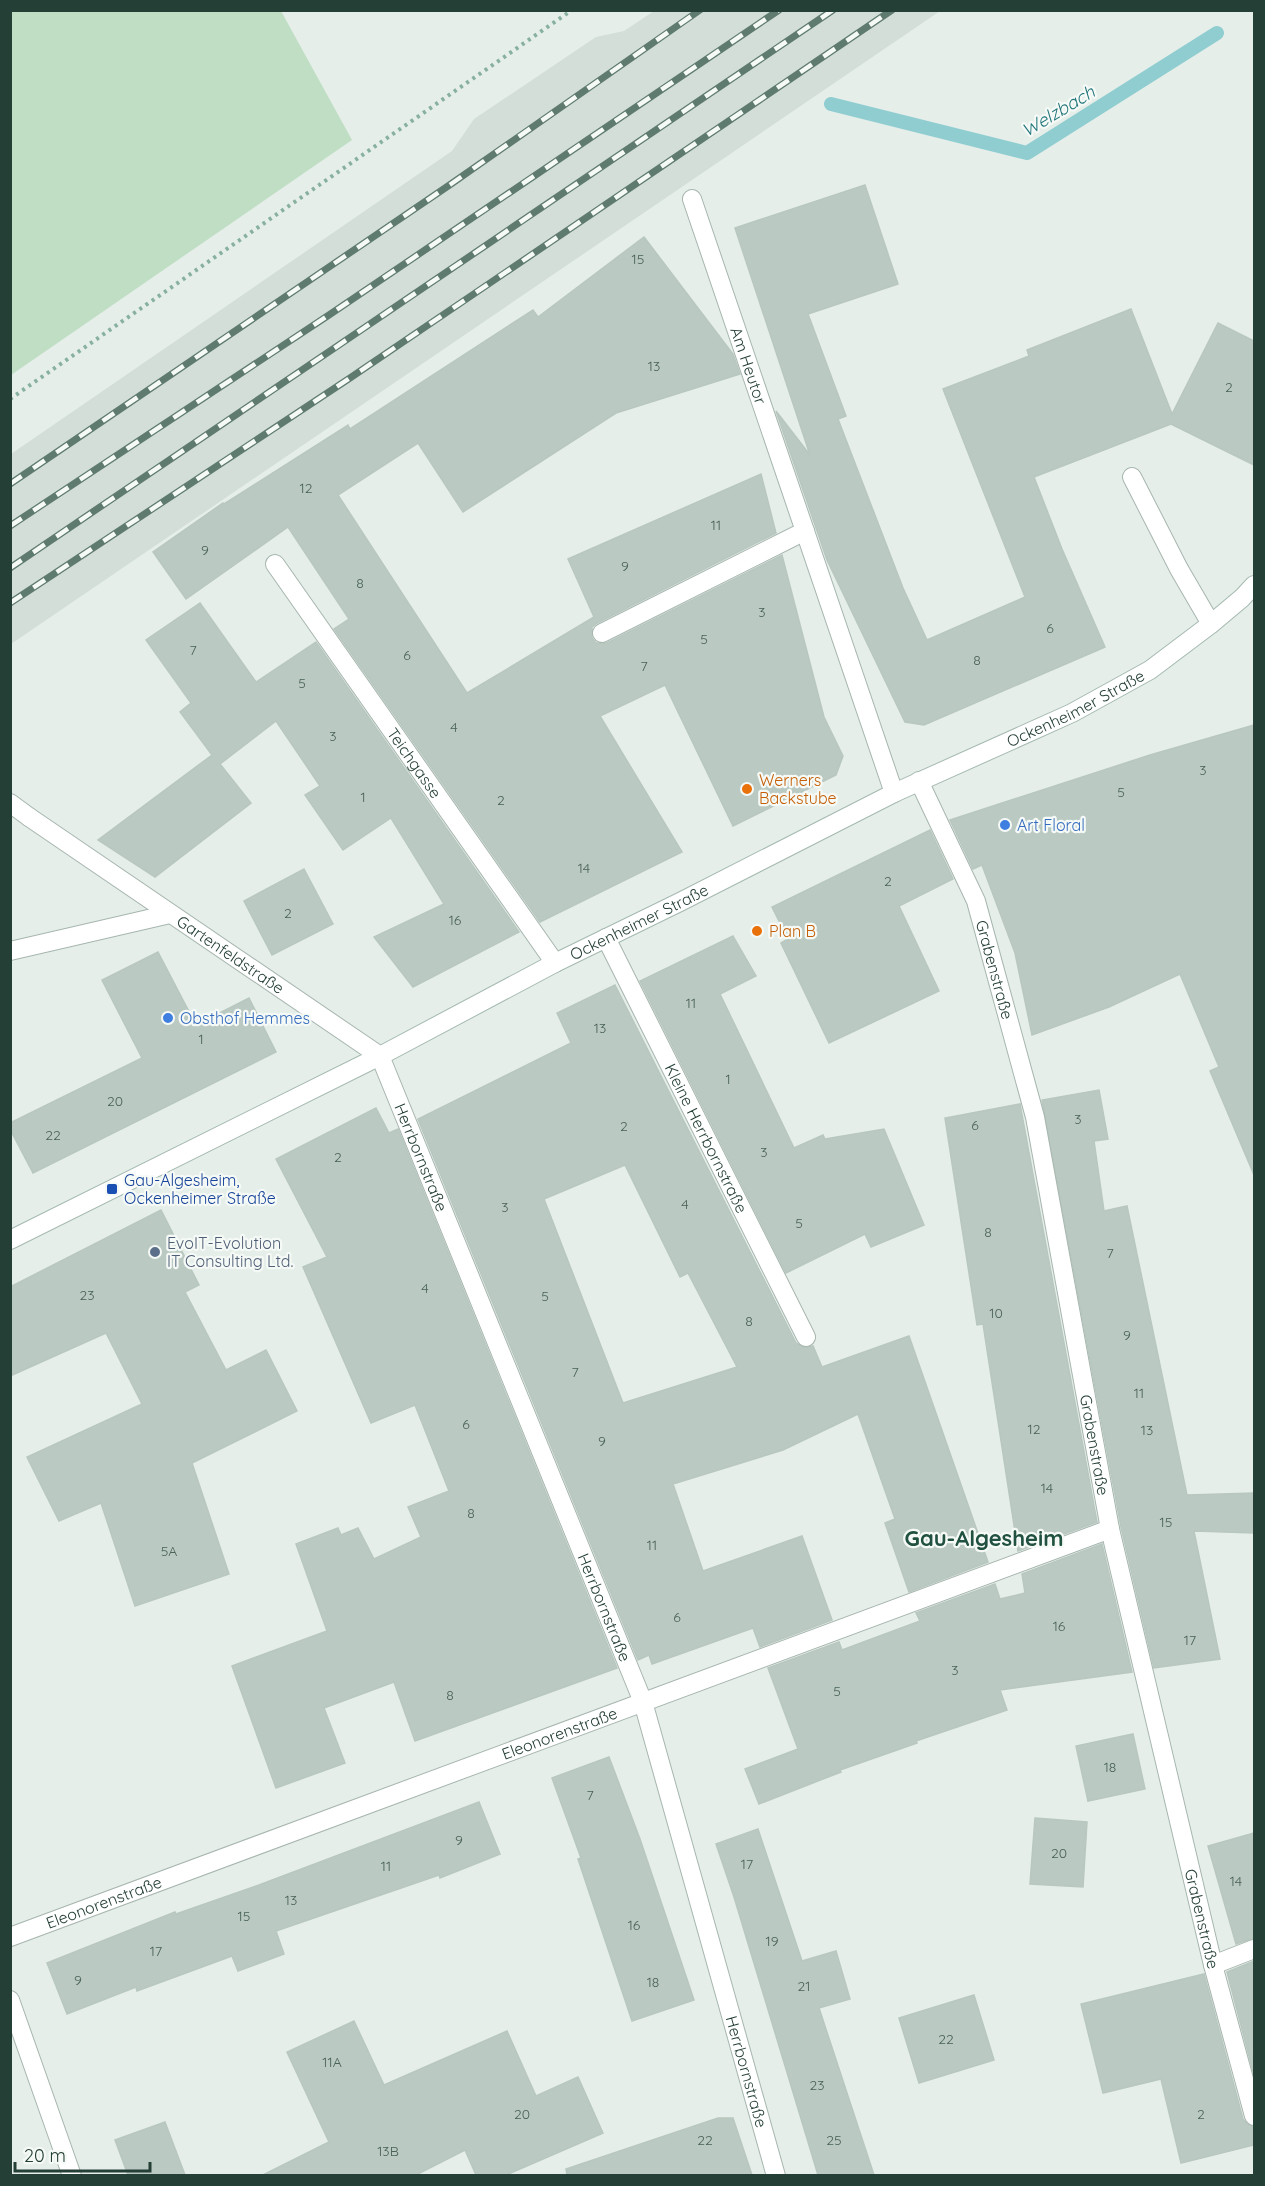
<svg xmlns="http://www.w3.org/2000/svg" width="1265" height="2186" font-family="Quicksand,sans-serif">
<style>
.built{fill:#d3ded8}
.green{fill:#bfdec4}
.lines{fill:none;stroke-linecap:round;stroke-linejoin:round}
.stream{stroke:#8fcdd0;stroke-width:14}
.building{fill:#bac9c2;stroke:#b8c7bf;stroke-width:1.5;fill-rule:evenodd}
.lane-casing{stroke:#a7b6af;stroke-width:20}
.street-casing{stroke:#a7b6af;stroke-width:20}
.secondary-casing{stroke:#a4b9b0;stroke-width:20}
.path{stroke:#87b09f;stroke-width:4;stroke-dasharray:3 4.5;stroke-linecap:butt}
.lane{stroke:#fff;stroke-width:18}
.street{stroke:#fff;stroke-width:18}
.secondary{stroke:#fff;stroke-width:18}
.rail-casing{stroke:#5f7b70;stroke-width:7}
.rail{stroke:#f6faf7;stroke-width:4.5;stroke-dasharray:14;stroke-linecap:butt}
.food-dot{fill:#e8710a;stroke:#f6faf7;stroke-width:2}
.shop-dot{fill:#3f7fe0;stroke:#f6faf7;stroke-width:2}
.transit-dot{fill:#1a4fb4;stroke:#f6faf7;stroke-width:2}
.service-dot{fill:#5c6f8a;stroke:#f6faf7;stroke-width:2}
.labels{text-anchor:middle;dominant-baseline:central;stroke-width:4.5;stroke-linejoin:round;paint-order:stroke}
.number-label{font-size:14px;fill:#4a6258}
.street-label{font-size:16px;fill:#243f35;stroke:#f6faf7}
.food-label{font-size:16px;fill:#c56008;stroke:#f6faf7;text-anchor:start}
.shop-label{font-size:16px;fill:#366cbe;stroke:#f6faf7;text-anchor:start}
.transit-label{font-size:16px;fill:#164399;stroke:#f6faf7;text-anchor:start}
.service-label{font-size:16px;fill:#4e5e75;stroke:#f6faf7;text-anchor:start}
.water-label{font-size:18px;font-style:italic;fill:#20757a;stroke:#f6faf7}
.district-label{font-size:22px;font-weight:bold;fill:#215140;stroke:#f6faf7}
</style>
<rect width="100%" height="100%" fill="#e5eee9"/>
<path class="built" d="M 654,11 L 940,11 L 11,644 L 11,454 L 452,151 L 474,119 L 596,37 L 624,31 Z"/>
<path class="green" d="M 11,10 L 281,11 L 352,140 L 11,375 Z"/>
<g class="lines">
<path class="stream" d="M 831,104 L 1027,153 L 1217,33"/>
</g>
<g class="building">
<path d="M 865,185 L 898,284 L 808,314 L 846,416 L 838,419 L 903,588 L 927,640 L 1025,597 L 943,389 L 1029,356 L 1027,350 L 1131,309 L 1172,414 L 1218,323 L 1254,341 L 1254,465 L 1171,424 L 1034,477 L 1062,549 L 1105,647 L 924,725 L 905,722 L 827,560 L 776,411 L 810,455 L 735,228 Z"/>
<path d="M 644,237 L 733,354 L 740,374 L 616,413 L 463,512 L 418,443 L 338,495 L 467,693 L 594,617 L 568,559 L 761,474 L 776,533 L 597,623 L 592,627 L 592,638 L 596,643 L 607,643 L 782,555 L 824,717 L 843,756 L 836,775 L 733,826 L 665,685 L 600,716 L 682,852 L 540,922 L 334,629 L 349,619 L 288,527 L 186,599 L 153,552 L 223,503 L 224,504 L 348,425 L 350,429 L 533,310 L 538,317 Z"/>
<path d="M 200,603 L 256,682 L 316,642 L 519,932 L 413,987 L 374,937 L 444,904 L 391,818 L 343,850 L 305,795 L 320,786 L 276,721 L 220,764 L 251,803 L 155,877 L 98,840 L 212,755 L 180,712 L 191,703 L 146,640 Z"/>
<path d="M 1254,725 L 1254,1175 L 1210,1071 L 1219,1067 L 1180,974 L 1109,1007 L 1032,1035 L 1015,953 L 982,865 L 973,869 L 950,820 L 1150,755 Z"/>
<path d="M 930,830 L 953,879 L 899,906 L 939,991 L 829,1043 L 781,943 L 788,939 L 772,907 Z"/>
<path d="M 304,869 L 333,924 L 272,955 L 244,901 Z"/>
<path d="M 733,936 L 756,976 L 720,994 L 794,1148 L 823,1135 L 825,1139 L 884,1129 L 924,1225 L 871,1247 L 865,1234 L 786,1273 L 640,981 Z"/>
<path d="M 158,952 L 196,1025 L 249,998 L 276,1052 L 33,1173 L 10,1129 L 10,1123 L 142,1058 L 102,980 Z"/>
<path d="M 615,985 L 796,1343 L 805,1348 L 813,1346 L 822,1367 L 909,1336 L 988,1562 L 909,1592 L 885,1523 L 895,1519 L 858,1414 L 783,1450 L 673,1484 L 703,1571 L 802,1536 L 832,1620 L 760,1647 L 753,1628 L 652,1664 L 649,1655 L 638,1660 L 418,1119 L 571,1043 L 557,1013 ZM 625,1165 L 680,1277 L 688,1273 L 737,1367 L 623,1403 L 544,1199 Z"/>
<path d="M 1099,1090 L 1108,1139 L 1094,1141 L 1104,1211 L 1127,1206 L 1187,1495 L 1254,1493 L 1254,1533 L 1194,1531 L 1220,1659 L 1154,1668 L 1121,1527 L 1042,1100 Z"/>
<path d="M 1020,1104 L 1097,1522 L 1018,1551 L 983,1324 L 977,1325 L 945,1118 Z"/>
<path d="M 376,1108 L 389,1133 L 398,1129 L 617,1668 L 415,1741 L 394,1682 L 324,1708 L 345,1763 L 276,1788 L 232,1666 L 327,1631 L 296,1544 L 338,1528 L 341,1535 L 358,1528 L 374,1559 L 421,1537 L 408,1507 L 449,1491 L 415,1405 L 371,1423 L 303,1267 L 327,1257 L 276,1159 Z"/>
<path d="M 161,1210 L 199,1285 L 185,1292 L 226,1370 L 266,1350 L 297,1411 L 192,1463 L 229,1574 L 135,1606 L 101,1503 L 59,1521 L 27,1457 L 142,1404 L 106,1333 L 10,1376 L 10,1287 Z"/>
<path d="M 1102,1544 L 1132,1672 L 1000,1690 L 1007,1710 L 916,1741 L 917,1743 L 840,1770 L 841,1772 L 759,1804 L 745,1769 L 798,1749 L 768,1668 L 839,1642 L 842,1650 L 920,1621 L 916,1613 L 995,1584 L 1000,1599 L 1025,1593 L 1022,1574 Z"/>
<path d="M 1133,1734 L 1145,1789 L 1088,1801 L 1076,1746 Z"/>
<path d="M 609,1757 L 640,1839 L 694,2000 L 632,2021 L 578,1859 L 581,1858 L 552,1778 Z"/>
<path d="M 479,1802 L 500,1854 L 440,1878 L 439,1875 L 276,1931 L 284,1954 L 238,1971 L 232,1956 L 137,1991 L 136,1987 L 67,2014 L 47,1963 L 175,1912 L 176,1914 L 259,1885 Z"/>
<path d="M 1035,1818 L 1087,1822 L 1083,1887 L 1030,1884 Z"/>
<path d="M 758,1829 L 802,1961 L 836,1951 L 850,1999 L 819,2008 L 874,2175 L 818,2175 L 734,1897 L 716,1844 Z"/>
<path d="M 1254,1833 L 1254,1938 L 1236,1944 L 1208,1846 Z"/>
<path d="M 1254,1961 L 1254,2075 L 1227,1972 Z"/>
<path d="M 1204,1974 L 1243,2119 L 1247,2124 L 1254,2127 L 1254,2145 L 1181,2163 L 1161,2079 L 1103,2093 L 1081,2004 Z"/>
<path d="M 974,1995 L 994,2060 L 919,2083 L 899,2018 Z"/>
<path d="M 354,2021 L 384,2085 L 507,2031 L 536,2096 L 578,2077 L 603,2133 L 506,2175 L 476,2175 L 465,2150 L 416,2175 L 263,2175 L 329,2142 L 287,2052 Z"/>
<path d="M 718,2118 L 733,2118 L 752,2175 L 567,2175 L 566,2169 Z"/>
<path d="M 165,2122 L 185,2175 L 128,2175 L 115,2140 Z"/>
</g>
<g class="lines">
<g class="lane-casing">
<g id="lane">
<path d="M 1132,477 L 1179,569 L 1211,624"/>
<path d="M 602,633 L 805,531"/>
<path d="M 10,803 L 29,817"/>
<path d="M 10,951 L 170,914"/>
</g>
</g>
<g class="street-casing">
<g id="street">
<path id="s1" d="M 692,199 L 894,793"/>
<path id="s2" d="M 275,564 L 555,963"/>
<path id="s3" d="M 919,781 L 976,901 L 1035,1117 L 1110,1529 L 1213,1965 L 1254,2116"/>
<path id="s4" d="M 29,817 L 380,1056 L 643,1702 L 776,2176"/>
<path id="s5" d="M 606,938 L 806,1337"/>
<path id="s6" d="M 10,1937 L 1110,1529"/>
<path d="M 1213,1965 L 1254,1949"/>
<path d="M 10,2000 L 72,2176"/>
</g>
</g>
<g class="secondary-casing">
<g id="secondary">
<path id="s7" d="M 10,1240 L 380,1056 L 555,963 L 680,902 L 894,793 L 1072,713 L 1150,670 L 1211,624 L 1242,598 L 1254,585"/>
</g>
</g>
<path class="path" d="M 10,399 L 572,10"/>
<use href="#lane" class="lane"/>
<use href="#street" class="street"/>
<use href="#secondary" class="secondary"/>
<g class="rail-casing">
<g id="rail">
<path d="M 10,484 L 451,184 L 700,10"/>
<path d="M 10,526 L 329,315 L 779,10"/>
<path d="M 10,568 L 833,10"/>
<path d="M 10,603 L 350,378 L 892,10"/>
</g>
</g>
<use href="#rail" class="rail"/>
</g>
<g class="food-dot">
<circle cx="747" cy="789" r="6"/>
<circle cx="757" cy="931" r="6"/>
</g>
<g class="shop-dot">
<circle cx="1005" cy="825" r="6"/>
<circle cx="168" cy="1018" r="6"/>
</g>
<rect class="transit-dot" x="106" y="1183" width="12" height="12" rx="3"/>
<circle class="service-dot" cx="155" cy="1252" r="6"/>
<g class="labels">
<g class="number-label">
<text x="638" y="259">15</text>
<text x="654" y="366">13</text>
<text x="1229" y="387">2</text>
<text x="306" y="488">12</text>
<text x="716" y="525">11</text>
<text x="205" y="550">9</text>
<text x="625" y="566">9</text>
<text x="360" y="583">8</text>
<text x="762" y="612">3</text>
<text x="1050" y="628">6</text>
<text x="704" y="639">5</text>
<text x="193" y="650">7</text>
<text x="407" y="655">6</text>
<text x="977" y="660">8</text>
<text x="644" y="666">7</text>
<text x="302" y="683">5</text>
<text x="454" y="727">4</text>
<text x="333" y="736">3</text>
<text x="1203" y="770">3</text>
<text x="1121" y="792">5</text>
<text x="363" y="797">1</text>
<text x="501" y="800">2</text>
<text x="584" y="868">14</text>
<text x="888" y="881">2</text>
<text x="288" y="913">2</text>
<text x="455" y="920">16</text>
<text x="691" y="1003">11</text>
<text x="600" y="1028">13</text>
<text x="201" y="1039">1</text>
<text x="728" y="1079">1</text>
<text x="115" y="1101">20</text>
<text x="1078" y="1119">3</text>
<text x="975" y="1125">6</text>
<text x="624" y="1126">2</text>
<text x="53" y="1135">22</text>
<text x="764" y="1152">3</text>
<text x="338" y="1157">2</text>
<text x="685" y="1204">4</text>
<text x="505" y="1207">3</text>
<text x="799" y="1223">5</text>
<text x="988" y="1232">8</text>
<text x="1110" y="1253">7</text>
<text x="425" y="1288">4</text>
<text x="87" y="1295">23</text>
<text x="545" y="1296">5</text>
<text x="996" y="1313">10</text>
<text x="749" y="1321">8</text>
<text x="1127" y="1335">9</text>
<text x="575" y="1372">7</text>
<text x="1139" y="1393">11</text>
<text x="466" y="1424">6</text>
<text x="1034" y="1429">12</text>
<text x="1147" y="1430">13</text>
<text x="602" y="1441">9</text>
<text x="1047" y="1488">14</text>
<text x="471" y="1513">8</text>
<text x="1166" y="1522">15</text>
<text x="652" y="1545">11</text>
<text x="169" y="1551">5A</text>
<text x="677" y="1617">6</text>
<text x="1059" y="1626">16</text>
<text x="1190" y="1640">17</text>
<text x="955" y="1670">3</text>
<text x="837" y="1691">5</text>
<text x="450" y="1695">8</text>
<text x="1110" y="1767">18</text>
<text x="590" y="1795">7</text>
<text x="459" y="1840">9</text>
<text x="1059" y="1853">20</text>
<text x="747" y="1864">17</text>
<text x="386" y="1866">11</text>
<text x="1236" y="1881">14</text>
<text x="291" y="1900">13</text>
<text x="244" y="1916">15</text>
<text x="634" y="1925">16</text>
<text x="772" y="1941">19</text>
<text x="156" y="1951">17</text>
<text x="78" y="1980">9</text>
<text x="653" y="1982">18</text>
<text x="804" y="1986">21</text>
<text x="946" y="2039">22</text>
<text x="332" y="2062">11A</text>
<text x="817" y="2085">23</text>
<text x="522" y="2114">20</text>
<text x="1201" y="2114">2</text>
<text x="705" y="2140">22</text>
<text x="834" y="2140">25</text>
<text x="388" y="2151">13B</text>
</g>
<g class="street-label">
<text stroke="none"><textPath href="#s1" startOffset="176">Am Heutor</textPath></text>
<text stroke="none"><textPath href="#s7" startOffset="1191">Ockenheimer Straße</textPath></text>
<text stroke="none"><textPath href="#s2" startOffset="243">Teichgasse</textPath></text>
<text stroke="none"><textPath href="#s7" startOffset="705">Ockenheimer Straße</textPath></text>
<text stroke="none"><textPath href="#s4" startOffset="244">Gartenfeldstraße</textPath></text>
<text stroke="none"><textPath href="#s3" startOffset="204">Grabenstraße</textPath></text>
<text stroke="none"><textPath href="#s5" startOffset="224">Kleine Herrbornstraße</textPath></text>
<text stroke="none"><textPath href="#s4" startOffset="534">Herrbornstraße</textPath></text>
<text stroke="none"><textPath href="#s3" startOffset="690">Grabenstraße</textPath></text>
<text stroke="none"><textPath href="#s4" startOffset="1020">Herrbornstraße</textPath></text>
<text stroke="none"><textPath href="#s6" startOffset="586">Eleonorenstraße</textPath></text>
<text stroke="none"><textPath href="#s6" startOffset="100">Eleonorenstraße</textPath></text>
<text stroke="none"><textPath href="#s3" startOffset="1176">Grabenstraße</textPath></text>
<text stroke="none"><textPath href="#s4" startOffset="1506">Herrbornstraße</textPath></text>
</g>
<g class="food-label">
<text x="759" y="780">Werners<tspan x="759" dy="18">Backstube</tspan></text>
<text x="769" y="931">Plan B</text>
</g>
<g class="shop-label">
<text x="1017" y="825">Art Floral</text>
<text x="180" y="1018">Obsthof Hemmes</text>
</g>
<g class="transit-label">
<text x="124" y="1180">Gau-Algesheim,<tspan x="124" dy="18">Ockenheimer Straße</tspan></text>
</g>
<g class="service-label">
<text x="167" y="1243">EvoIT-Evolution<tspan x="167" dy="18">IT Consulting Ltd.</tspan></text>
</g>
<g class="water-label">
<text transform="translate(1058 111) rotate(-31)">Welzbach</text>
</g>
<g class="district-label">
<text x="984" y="1538">Gau-Algesheim</text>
</g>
</g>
<rect width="1265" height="2186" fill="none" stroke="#243f35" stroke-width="24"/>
<path d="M15 2162v9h135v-9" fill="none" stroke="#243f35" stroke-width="3"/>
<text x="24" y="2162" font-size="18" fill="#243f35" stroke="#f6faf7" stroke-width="4.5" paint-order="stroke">20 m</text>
</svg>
